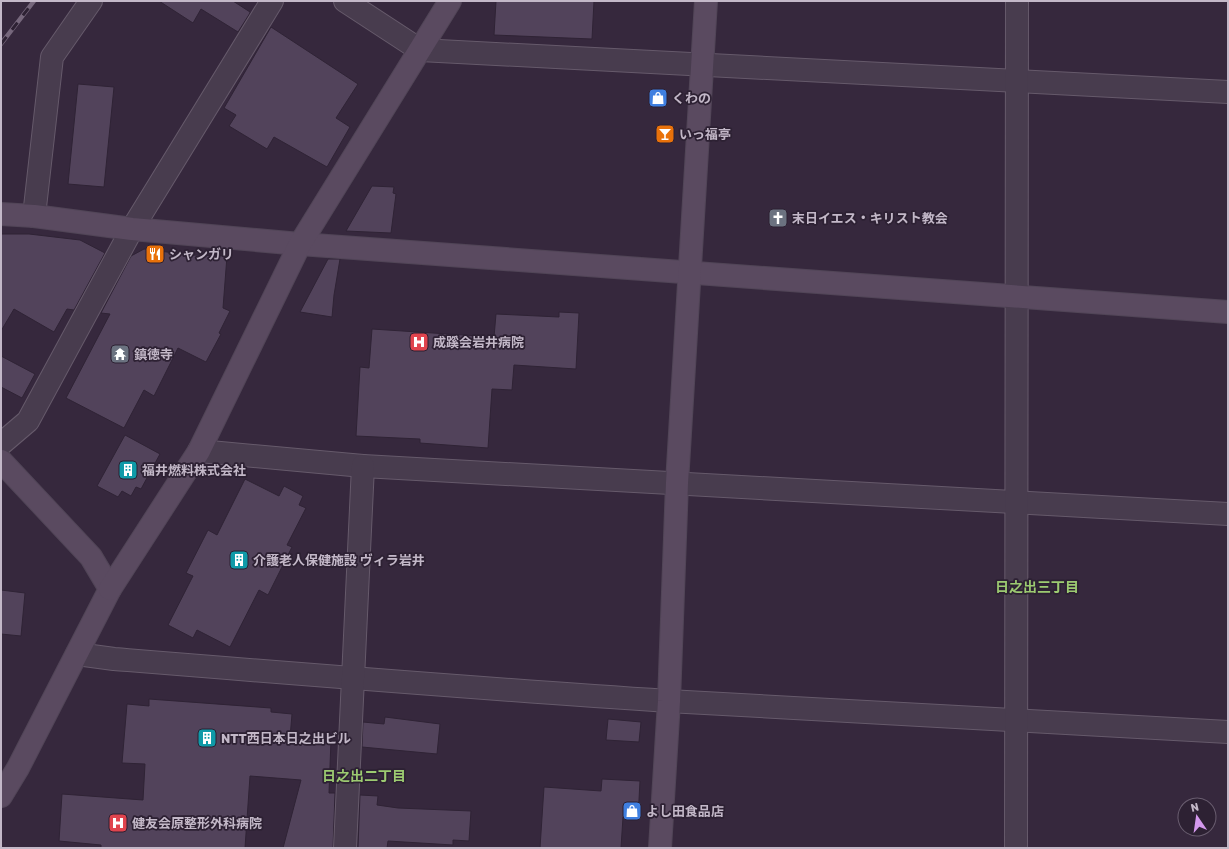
<svg xmlns="http://www.w3.org/2000/svg" width="1229" height="849" font-family="Rubik,'Noto Sans JP',sans-serif">
<style>
.building{fill:#52435b;stroke:#2f2335}
.lines{fill:none;stroke-linecap:round;stroke-linejoin:round}
.street-casing{stroke:#665a6b;stroke-width:24}
.secondary-casing{stroke:#514557;stroke-width:24}
.street{stroke:#483c4e;stroke-width:22}
.secondary{stroke:#5a4a60;stroke-width:22}
.rail-casing{stroke:#76677c;stroke-width:4.5}
.rail{stroke:#2d2133;stroke-width:3;stroke-dasharray:9;stroke-linecap:butt}
.labels{text-anchor:middle;dominant-baseline:central;stroke-width:3.5;stroke-linejoin:round;paint-order:stroke}
.poi-label{font-size:13px;font-weight:bold;fill:#c3b8c8;stroke:#2d2133;text-anchor:start}
.neighbourhood-label{font-size:14px;font-weight:bold;fill:#9cca71;stroke:#2d2133}
</style>
<rect width="100%" height="100%" fill="#36283d"/>
<g class="building">
<path d="M 159,1 L 233,1 L 250,12 L 250,13 L 238,32 L 201,9 L 193,23 Z"/>
<path d="M 496,1 L 594,1 L 592,39 L 494,35 Z"/>
<path d="M 271,27 L 358,84 L 336,118 L 350,127 L 327,167 L 274,137 L 267,149 L 229,126 L 236,115 L 224,108 Z"/>
<path d="M 78,84 L 114,87 L 104,187 L 68,184 Z"/>
<path d="M 372,186 L 394,187 L 393,193 L 396,194 L 391,233 L 346,231 Z"/>
<path d="M 1,234 L 29,234 L 80,240 L 105,253 L 74,310 L 67,309 L 54,332 L 14,309 L 1,331 Z"/>
<path d="M 144,249 L 190,255 L 227,256 L 223,308 L 230,311 L 219,333 L 221,334 L 206,362 L 178,348 L 154,396 L 144,390 L 124,428 L 66,398 L 110,314 L 101,313 L 131,256 Z"/>
<path d="M 328,259 L 340,259 L 334,295 L 332,317 L 300,312 Z"/>
<path d="M 559,312 L 579,313 L 576,369 L 514,365 L 512,390 L 492,389 L 488,448 L 420,443 L 420,439 L 356,436 L 360,367 L 369,368 L 372,329 L 494,337 L 496,314 L 559,317 Z"/>
<path d="M 1,356 L 35,374 L 22,398 L 1,387 Z"/>
<path d="M 125,435 L 160,454 L 141,489 L 136,487 L 131,496 L 122,491 L 118,497 L 97,486 Z"/>
<path d="M 245,479 L 279,496 L 284,486 L 303,496 L 299,505 L 306,508 L 287,545 L 292,547 L 268,595 L 259,590 L 230,647 L 197,630 L 193,638 L 168,625 L 193,576 L 186,573 L 208,530 L 217,535 Z"/>
<path d="M 1,590 L 25,593 L 21,636 L 1,634 Z"/>
<path d="M 149,699 L 271,708 L 271,712 L 292,714 L 290,738 L 331,740 L 329,793 L 335,793 L 333,848 L 283,848 L 301,780 L 250,776 L 245,848 L 101,848 L 101,845 L 59,841 L 62,794 L 143,800 L 145,764 L 122,763 L 127,704 L 149,706 Z"/>
<path d="M 385,717 L 440,724 L 437,754 L 362,747 L 363,722 L 384,724 Z"/>
<path d="M 608,719 L 641,722 L 639,742 L 606,740 Z"/>
<path d="M 602,779 L 640,781 L 638,818 L 623,817 L 621,848 L 540,848 L 544,787 L 601,791 Z"/>
<path d="M 360,795 L 378,796 L 377,805 L 398,808 L 471,811 L 469,841 L 453,840 L 453,845 L 388,841 L 387,848 L 358,848 Z"/>
</g>
<g class="lines">
<g class="street-casing">
<g id="street">
<path d="M 345,1 L 420,50 L 1228,92"/>
<path d="M 34,216 L 52,57 L 91,1"/>
<path d="M 1,444 L 28,421 L 132,229 L 272,1"/>
<path d="M 199,451 L 363,466 L 1228,514"/>
<path d="M 77,654 L 114,659 C 299,674 483,689 668,701 C 854,713 1041,720 1228,732"/>
<path d="M 345,848 L 363,466"/>
<path d="M 1016,848 L 1017,1"/>
</g>
</g>
<g class="secondary-casing">
<g id="secondary">
<path d="M 1,214 L 34,216 L 132,229 L 300,244 L 1228,312"/>
<path d="M 1,461 L 91,557 L 110,589 L 18,768 L 1,796"/>
<path d="M 110,589 L 199,451 L 300,244 L 450,1"/>
<path d="M 660,848 L 669,701 L 677,483 L 706,1"/>
</g>
</g>
<use href="#street" class="street"/>
<use href="#secondary" class="secondary"/>
<g class="rail-casing">
<path id="rail" d="M 1,44 L 34,1"/>
</g>
<use href="#rail" class="rail"/>
</g>
<defs>
<g id="shop-square" transform="scale(1)"><rect x="-9" y="-9" width="18" height="18" rx="4" fill="#3f7fe0" stroke="#2d2133"/><path d="M-5-2.5h2.3a2.7 3.5 0 0 1 5.4 0H5L5.5 6h-11ZM-1.5-2.5h3a1.5 2.3 0 0 0-3 0Z" fill="#fff"/></g>
<g id="bar-square" transform="scale(1)"><rect x="-9" y="-9" width="18" height="18" rx="4" fill="#e8710a" stroke="#2d2133"/><path d="M-6-5H6L.8 .8V4.5H3.5V6h-7V4.5H-.8V.8Z" fill="#fff"/></g>
<g id="church-square" transform="scale(1)"><rect x="-9" y="-9" width="18" height="18" rx="4" fill="#6b7280" stroke="#2d2133"/><path d="M-1.2-6h2.4v3.5h3.3v2.4h-3.3V6h-2.4V-.1h-3.3v-2.4h3.3Z" fill="#fff"/></g>
<g id="restaurant-square" transform="scale(1)"><rect x="-9" y="-9" width="18" height="18" rx="4" fill="#e8710a" stroke="#2d2133"/><path d="M-5-6h1v4h1v-4h1v4h1v-4h1v5L-1.5 .5V6h-2V.5L-5-1ZM5-6V6H3V1.5H1.5Q1.5-4 5-6Z" fill="#fff"/></g>
<g id="hospital-square" transform="scale(1)"><rect x="-9" y="-9" width="18" height="18" rx="4" fill="#e0444e" stroke="#2d2133"/><path d="M-5-5h3v3.5h4V-5h3V5h-3V1.5h-4V5h-3Z" fill="#fff"/></g>
<g id="temple-square" transform="scale(1)"><rect x="-9" y="-9" width="18" height="18" rx="4" fill="#6b7280" stroke="#2d2133"/><path d="M0-6L5-2H3V0L6.5 2.5H4V6H1.5V3h-3V6H-4V2.5H-6.5L-3 0V-2H-5Z" fill="#fff"/></g>
<g id="building-square" transform="scale(1)"><rect x="-9" y="-9" width="18" height="18" rx="4" fill="#0f9aa8" stroke="#2d2133"/><path d="M-4-6H4V6H1V3H-1V6H-4ZM-2.5-4.3h1.7v1.8h-1.7ZM.8-4.3h1.7v1.8H.8ZM-2.5-1h1.7V.8h-1.7ZM.8-1h1.7V.8H.8Z" fill="#fff"/></g>
</defs>
<g fill-rule="evenodd">
<use href="#shop-square" x="658" y="98"/>
<use href="#bar-square" x="665" y="134"/>
<use href="#church-square" x="778" y="218"/>
<use href="#restaurant-square" x="155" y="254"/>
<use href="#hospital-square" x="419" y="342"/>
<use href="#temple-square" x="120" y="354"/>
<use href="#building-square" x="128" y="470"/>
<use href="#building-square" x="239" y="560"/>
<use href="#building-square" x="207" y="738"/>
<use href="#shop-square" x="632" y="811"/>
<use href="#hospital-square" x="118" y="823"/>
</g>
<g class="labels">
<g class="poi-label">
<text x="672" y="98">くわの</text>
<text x="679" y="134">いっ福亭</text>
<text x="792" y="218">末日イエス・キリスト教会</text>
<text x="169" y="254">シャンガリ</text>
<text x="433" y="342">成蹊会岩井病院</text>
<text x="134" y="354">鎮徳寺</text>
<text x="142" y="470">福井燃料株式会社</text>
<text x="253" y="560">介護老人保健施設 ヴィラ岩井</text>
<text x="221" y="738">NTT西日本日之出ビル</text>
<text x="646" y="811">よし田食品店</text>
<text x="132" y="823">健友会原整形外科病院</text>
</g>
<g class="neighbourhood-label">
<text x="1037" y="587">日之出三丁目</text>
<text x="364" y="776">日之出二丁目</text>
</g>
</g>
<rect width="1229" height="849" fill="none" stroke="#c3b8c8" stroke-width="4"/>
<g transform="translate(1197 817) rotate(347)"><circle r="19" fill="#2d2133" stroke="#695d6f"/>
<path d="M0-3L7 15L0 10L-7 15Z" fill="#d398ed"/>
<text y="-6" font-size="11" font-weight="bold" text-anchor="middle" fill="#c3b8c8">N</text>
</g>
</svg>
